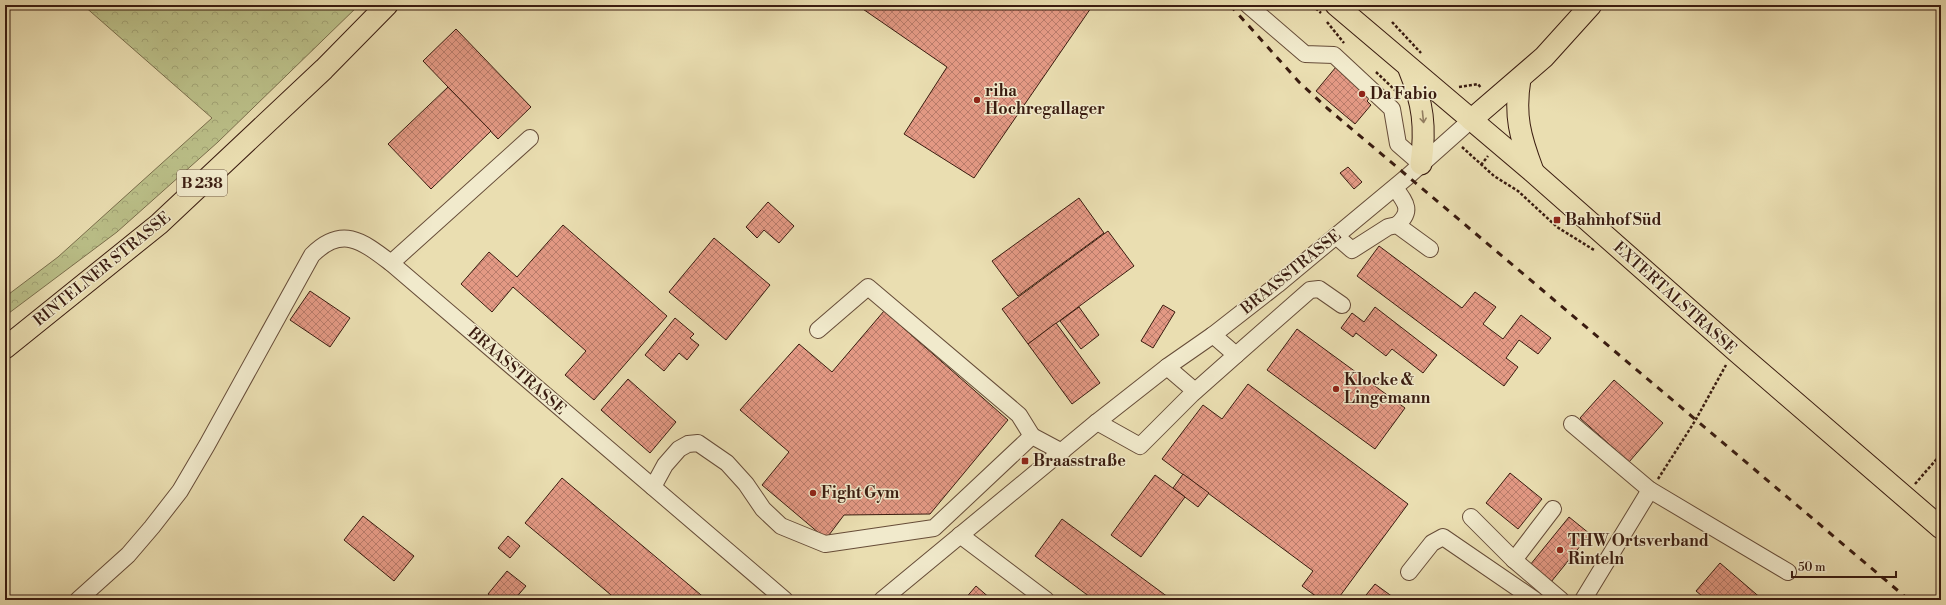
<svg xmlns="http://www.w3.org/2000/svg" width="1946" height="605" font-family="'Libre Bodoni',serif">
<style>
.forest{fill:url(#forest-crowns);stroke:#7a6e4c}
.building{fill:url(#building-cross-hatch);stroke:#3a1c10}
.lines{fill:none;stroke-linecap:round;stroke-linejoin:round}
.minor-casing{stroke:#664c38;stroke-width:18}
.major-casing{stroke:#3a1c10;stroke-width:23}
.path{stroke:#3a1c10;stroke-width:2.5;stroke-dasharray:3 2;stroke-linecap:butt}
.minor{stroke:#f1eacc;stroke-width:16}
.major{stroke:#eadeb1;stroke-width:21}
.rail{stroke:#3a1c10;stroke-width:3;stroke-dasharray:7 7;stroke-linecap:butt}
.oneway{stroke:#927d60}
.poi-dot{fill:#8f2418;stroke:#f1eacc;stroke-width:1.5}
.labels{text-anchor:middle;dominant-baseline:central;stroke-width:3;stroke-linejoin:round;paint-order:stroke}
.shield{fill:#f1eacc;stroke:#715a48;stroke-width:1}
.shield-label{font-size:15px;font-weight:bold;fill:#3a1c10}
.poi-label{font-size:16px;font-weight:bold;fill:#3a1c10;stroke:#f1eacc;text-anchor:start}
.street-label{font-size:16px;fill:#3a1c10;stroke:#f1eacc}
</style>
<defs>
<pattern id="forest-crowns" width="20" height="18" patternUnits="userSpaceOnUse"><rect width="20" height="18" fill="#bbc089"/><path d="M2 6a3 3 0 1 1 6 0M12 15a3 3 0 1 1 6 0" fill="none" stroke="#a2a475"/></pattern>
<pattern id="building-cross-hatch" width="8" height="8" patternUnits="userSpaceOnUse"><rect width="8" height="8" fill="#e39984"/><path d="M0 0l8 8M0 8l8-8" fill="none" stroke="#b97c6b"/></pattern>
</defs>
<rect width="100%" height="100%" fill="#eadeb1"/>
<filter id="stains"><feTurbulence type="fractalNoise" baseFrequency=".005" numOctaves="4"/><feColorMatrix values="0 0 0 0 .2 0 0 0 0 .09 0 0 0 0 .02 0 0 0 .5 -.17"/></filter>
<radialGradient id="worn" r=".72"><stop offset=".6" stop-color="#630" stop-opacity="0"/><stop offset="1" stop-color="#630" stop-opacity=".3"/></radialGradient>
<path class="forest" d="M 83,5 L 308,5 L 310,7 L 312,5 L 359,5 L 218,142 L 117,232 L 5,316 L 5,297 L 58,257 L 212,118 Z"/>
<g class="building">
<path d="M 857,5 L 1093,5 L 974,178 L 904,134 L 947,67 Z"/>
<path d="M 456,29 L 531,107 L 498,139 L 423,61 Z"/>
<path d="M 1336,67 L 1371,96 L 1367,101 L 1371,105 L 1355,124 L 1316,91 Z"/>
<path d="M 448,87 L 491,131 L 431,189 L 388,144 Z"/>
<path d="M 1348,167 L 1362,182 L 1354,189 L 1340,173 Z"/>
<path d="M 1079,198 L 1104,233 L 1018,296 L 992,261 Z"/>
<path d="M 768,202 L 794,226 L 779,243 L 764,230 L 757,238 L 746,227 Z"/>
<path d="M 563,225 L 667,316 L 594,400 L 565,375 L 586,351 L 513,287 L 492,312 L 461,284 L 489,252 L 517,277 Z"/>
<path d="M 1108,231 L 1134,266 L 1028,344 L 1002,309 Z"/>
<path d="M 714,238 L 770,285 L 726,340 L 669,292 Z"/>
<path d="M 1379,246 L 1462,308 L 1475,292 L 1496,307 L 1483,324 L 1503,339 L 1521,315 L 1551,338 L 1538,354 L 1519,340 L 1506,358 L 1518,367 L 1504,386 L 1357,276 Z"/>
<path d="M 310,291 L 350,318 L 330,347 L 290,320 Z"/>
<path d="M 1163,305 L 1175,312 L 1153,348 L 1141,341 Z"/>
<path d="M 1079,307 L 1099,335 L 1081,349 L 1060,321 Z"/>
<path d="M 1375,307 L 1437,355 L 1423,373 L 1392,349 L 1386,356 L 1356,333 L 1353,337 L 1341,328 L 1352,313 L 1364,322 Z"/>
<path d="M 884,311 L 1008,420 L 930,514 L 844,515 L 826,539 L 762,485 L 789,452 L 740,410 L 799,344 L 832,372 Z"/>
<path d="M 675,318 L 694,334 L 690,338 L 699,345 L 687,360 L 679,353 L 664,371 L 645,355 Z"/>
<path d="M 1056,323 L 1100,383 L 1072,404 L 1028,344 Z"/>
<path d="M 1297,329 L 1405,408 L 1375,449 L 1267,370 Z"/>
<path d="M 628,379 L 676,422 L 650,453 L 601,410 Z"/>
<path d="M 1614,380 L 1663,423 L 1629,462 L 1580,418 Z"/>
<path d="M 1248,384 L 1408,504 L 1337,600 L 1321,600 L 1302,586 L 1313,571 L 1162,459 L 1203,405 L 1222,419 Z"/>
<path d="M 1510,473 L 1542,499 L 1518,529 L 1486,503 Z"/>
<path d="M 1183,474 L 1209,493 L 1198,507 L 1173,488 Z"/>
<path d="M 1155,475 L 1185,497 L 1141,557 L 1111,535 Z"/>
<path d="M 562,478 L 707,600 L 617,600 L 525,523 Z"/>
<path d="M 363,516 L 414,556 L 394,581 L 344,540 Z"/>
<path d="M 1569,517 L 1590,534 L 1551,582 L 1530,565 Z"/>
<path d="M 1062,519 L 1172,600 L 1094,600 L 1035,556 Z"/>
<path d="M 508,536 L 520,546 L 510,558 L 498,548 Z"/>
<path d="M 1720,563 L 1763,600 L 1707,600 L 1696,591 Z"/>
<path d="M 507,571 L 526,586 L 514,600 L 495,600 L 488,594 Z"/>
<path d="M 1375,584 L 1397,600 L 1362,600 Z"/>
<path d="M 976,586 L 992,600 L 964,600 Z"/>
</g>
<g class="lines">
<g class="minor-casing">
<g id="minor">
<path d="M 1248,5 L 1305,54 L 1334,55 L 1392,109 L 1398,144 L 1421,164"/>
<path d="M 1395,188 C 1406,203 1413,211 1397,225"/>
<path d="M 1336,236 L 1352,250 L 1388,227 L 1397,225 L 1430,249"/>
<path d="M 391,263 L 530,138"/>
<path d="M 818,330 L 868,287 L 1019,415 L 1032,436"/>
<path d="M 1236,355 L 1310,290 L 1319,289 L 1342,305"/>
<path d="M 1167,367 L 1195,391"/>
<path d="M 1097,422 L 1140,446 L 1192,394 L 1236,355 L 1213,335"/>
<path d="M 1572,424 L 1650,490 L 1788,572"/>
<path d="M 653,487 L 665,465 L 679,449 L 688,444 L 698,443 L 727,463 L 746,484 L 763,509 L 781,526 L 825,544 L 934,528 L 1032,436 L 1062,452"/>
<path d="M 1471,517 L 1514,560 L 1561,600"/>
<path d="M 960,535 L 1046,600"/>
<path d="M 1514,560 L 1553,509"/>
<path d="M 1409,572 L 1432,543 L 1443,537 L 1535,600"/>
<path d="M 78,600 L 128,555 L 152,527 L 180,491 L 207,445 L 312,255 C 342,225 362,241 391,263 L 785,600"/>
<path d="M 882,600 L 1097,422 L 1167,367 L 1213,335 L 1277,285 L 1407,177 L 1471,120"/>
<path d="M 1583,600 L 1650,490"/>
</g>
</g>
<g class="major-casing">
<g id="major">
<path d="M 1336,5 L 1533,172 L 1737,352 L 1941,528"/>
<path d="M 1409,69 C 1423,103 1426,127 1421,164"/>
<path d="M 1520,79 C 1514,115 1520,137 1533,171"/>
<path d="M 1471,120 L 1544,57 L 1591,5"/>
<path d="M 5,348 L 159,224 L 324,69 L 387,5"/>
</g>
</g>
<g class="path">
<path d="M 1312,5 L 1321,13"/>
<path d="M 1327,22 L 1344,43"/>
<path d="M 1392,22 L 1421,53"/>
<path d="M 1376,72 L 1397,92"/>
<path d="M 1459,87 L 1478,84 L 1481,88"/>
<path d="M 1462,147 L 1494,176 L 1518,191 L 1557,227 L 1594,250"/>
<path d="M 1481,165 L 1488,156"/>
<path d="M 1658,479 L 1695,421 L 1726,365"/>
<path d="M 1915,484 L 1941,454"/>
</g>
<use href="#minor" class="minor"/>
<use href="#major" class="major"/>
<path class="rail" d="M 1230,5 L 1299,82 L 1327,108 L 1909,600"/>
</g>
<defs><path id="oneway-shaft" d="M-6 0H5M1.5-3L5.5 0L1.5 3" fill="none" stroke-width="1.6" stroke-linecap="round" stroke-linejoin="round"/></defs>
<use class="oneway" href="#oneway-shaft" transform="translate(1423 117) rotate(84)"/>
<g class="poi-dot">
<circle cx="1362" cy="94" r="4"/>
<circle cx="977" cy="100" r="4"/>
<rect x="1553" y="216" width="8" height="8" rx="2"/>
<circle cx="1336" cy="389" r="4"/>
<rect x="1021" y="457" width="8" height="8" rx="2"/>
<circle cx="813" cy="493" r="4"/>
<circle cx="1560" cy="550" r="4"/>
</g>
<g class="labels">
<rect class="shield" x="177" y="170" width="50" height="26" rx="3"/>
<g class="shield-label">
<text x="202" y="183">B 238</text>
</g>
<g class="poi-label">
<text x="985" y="91">riha<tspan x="985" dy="18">Hochregallager</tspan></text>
<text x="1370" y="94">Da Fabio</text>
<text x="1565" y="220">Bahnhof Süd</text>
<text x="1344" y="380">Klocke &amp;<tspan x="1344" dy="18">Lingemann</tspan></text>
<text x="1033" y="461">Braasstraße</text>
<text x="821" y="493">Fight Gym</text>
<text x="1568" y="541">THW Ortsverband<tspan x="1568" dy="18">Rinteln</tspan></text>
</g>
<g class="street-label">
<text transform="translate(102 269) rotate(-39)">RINTELNER STRASSE</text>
<text transform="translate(1291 272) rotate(-39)">BRAASSTRASSE</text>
<text transform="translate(1675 298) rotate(42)">EXTERTALSTRASSE</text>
<text transform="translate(517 371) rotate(41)">BRAASSTRASSE</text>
</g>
</g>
<rect width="1946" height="605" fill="none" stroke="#eadeb1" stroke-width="20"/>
<rect x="6" y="6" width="1934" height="593" fill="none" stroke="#3a1c10" stroke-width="2"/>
<rect x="10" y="10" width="1926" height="585" fill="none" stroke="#3a1c10"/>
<path d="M1792 571v6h104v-6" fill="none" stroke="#3a1c10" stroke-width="2"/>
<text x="1798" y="571" font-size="12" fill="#3a1c10" stroke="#f1eacc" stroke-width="3" paint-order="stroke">50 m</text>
<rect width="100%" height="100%" filter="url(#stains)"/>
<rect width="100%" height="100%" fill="url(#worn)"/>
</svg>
